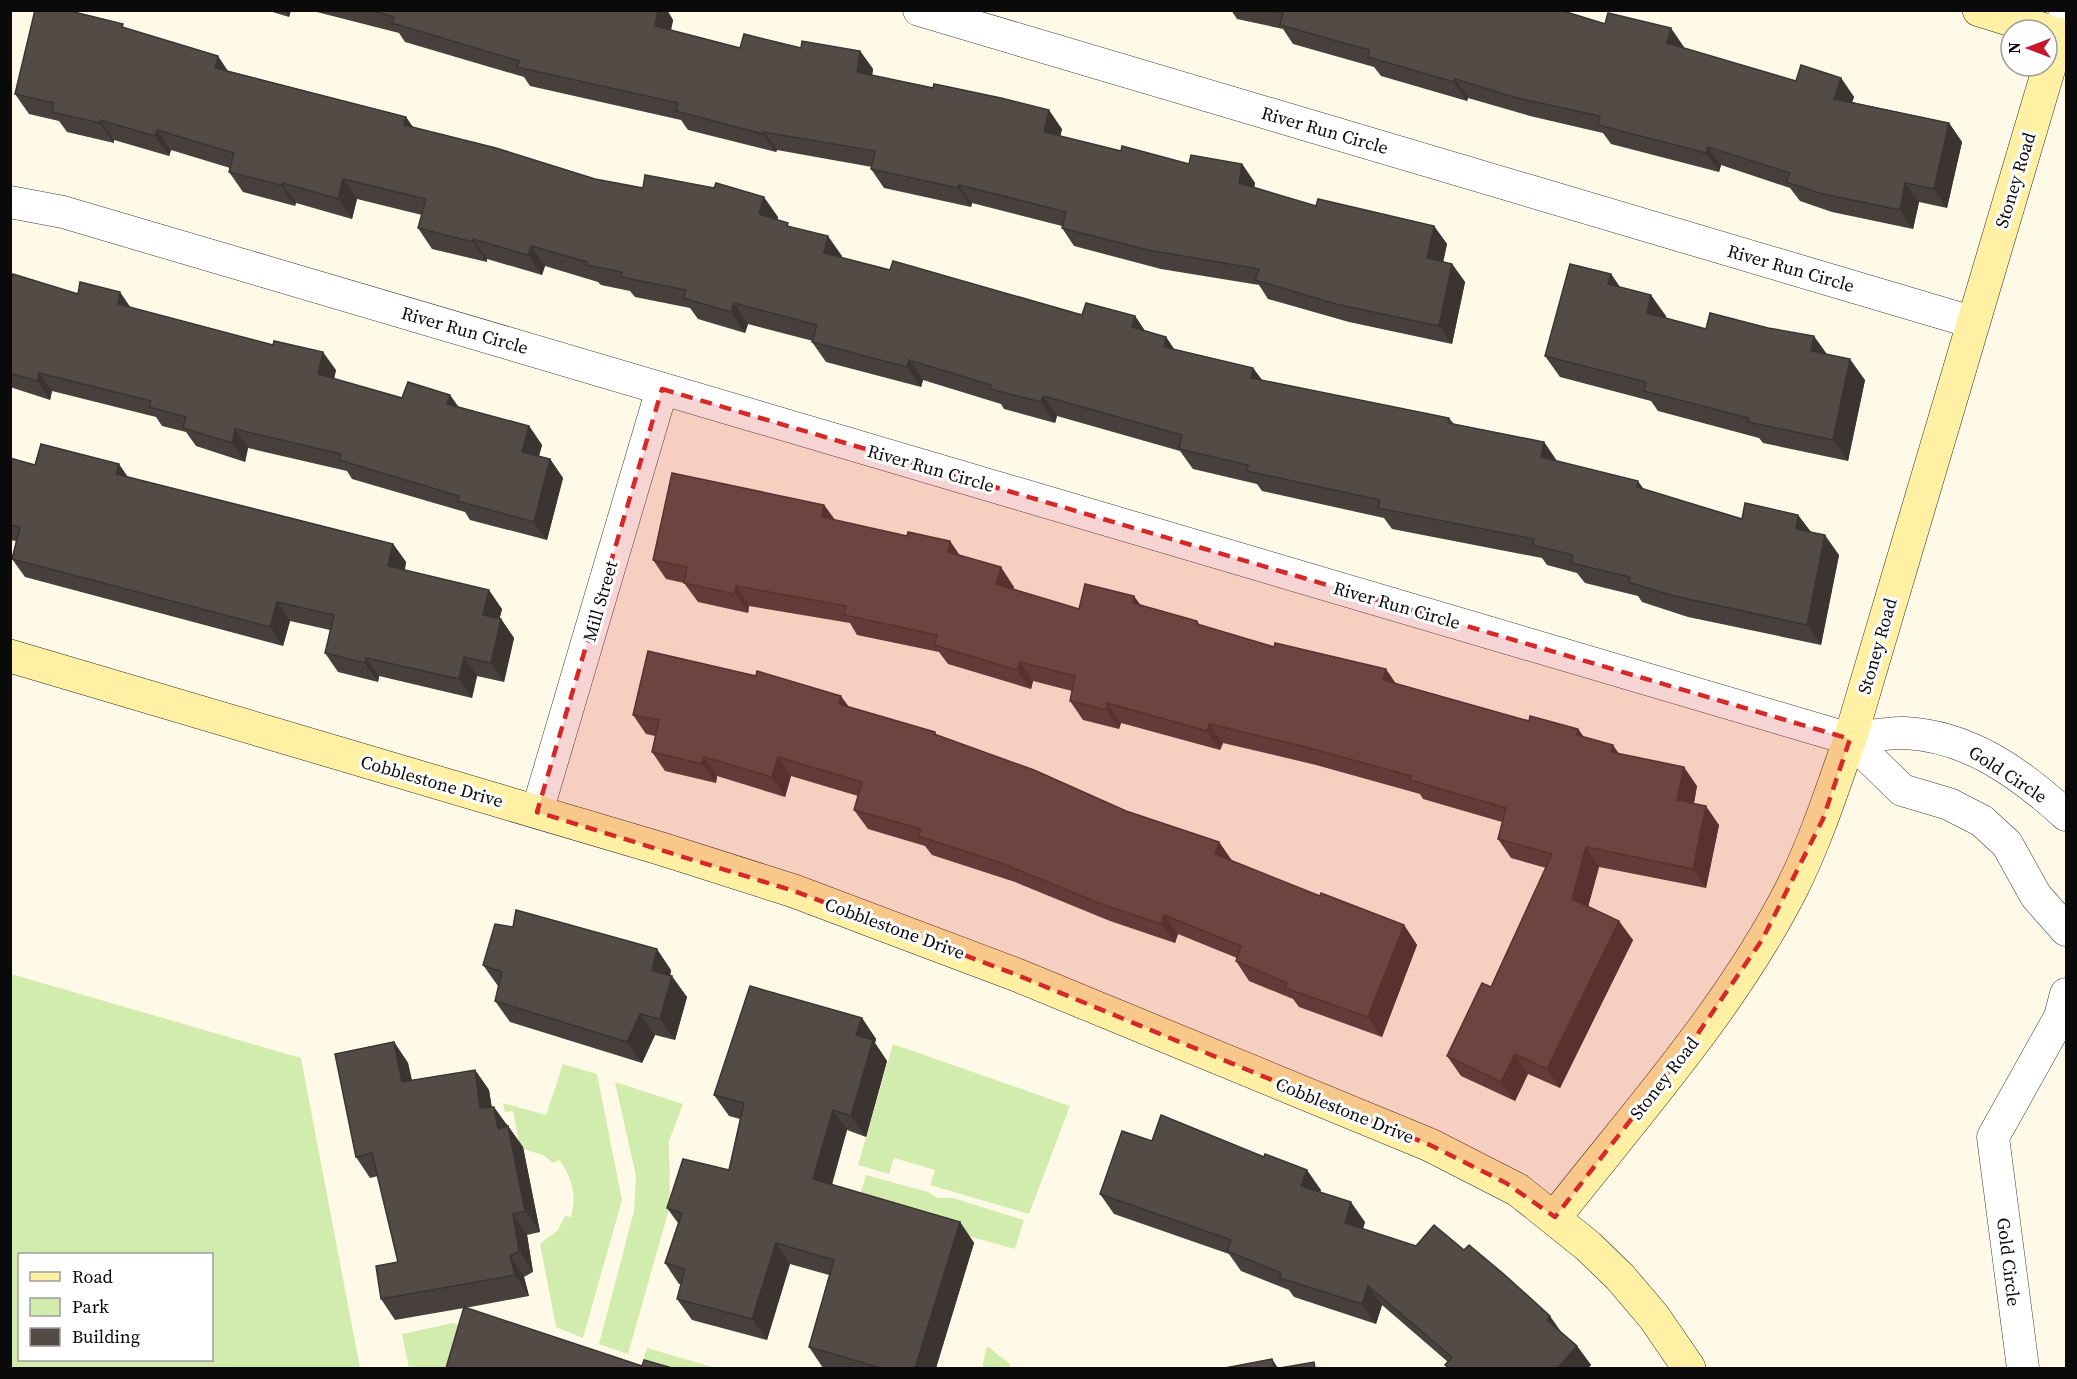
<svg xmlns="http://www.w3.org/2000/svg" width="2077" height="1379" font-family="'Source Serif 4',serif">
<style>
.green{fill:#d2ecae;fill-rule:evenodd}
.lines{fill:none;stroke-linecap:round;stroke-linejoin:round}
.street-casing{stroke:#3d3d3d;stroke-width:33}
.secondary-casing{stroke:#2c2c2c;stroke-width:34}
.street{stroke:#fff;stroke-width:32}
.secondary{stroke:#fff0a3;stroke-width:33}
.wall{fill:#48403c}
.shaded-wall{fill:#3b3431}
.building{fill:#544b46;stroke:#3b3431;stroke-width:1.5}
.marked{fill:#d62828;fill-opacity:0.2;stroke:#d62828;stroke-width:4.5;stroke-dasharray:12 8;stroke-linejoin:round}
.labels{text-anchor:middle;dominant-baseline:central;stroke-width:6;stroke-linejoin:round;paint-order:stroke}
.street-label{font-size:18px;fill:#0a0a0a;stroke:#fff}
</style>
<rect width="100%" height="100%" fill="#fff9e8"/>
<g class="green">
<path d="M 11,974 L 301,1058 L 360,1368 L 11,1368 ZM 212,1254 L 212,1360 L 20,1360 L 20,1254 Z"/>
<path d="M 893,1044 L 1070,1106 L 1029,1214 L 930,1185 L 935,1170 L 894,1158 L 889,1174 L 858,1165 Z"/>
<path d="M 563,1064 L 597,1074 L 622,1200 L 583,1338 L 556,1327 L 540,1244 L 558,1230 L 565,1216 L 571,1217 C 577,1196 572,1177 559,1160 L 553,1163 L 543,1155 L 520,1148 L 513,1111 L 505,1112 L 503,1103 L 546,1115 Z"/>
<path d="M 615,1082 L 683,1104 L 669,1141 L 670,1206 L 628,1354 L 599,1344 L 634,1211 L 636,1176 Z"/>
<path d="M 866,1175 L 928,1192 L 937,1198 L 953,1198 L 1024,1220 L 1015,1249 L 857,1205 Z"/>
<path d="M 453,1323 L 478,1331 L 467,1368 L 409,1368 L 402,1334 Z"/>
<path d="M 987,1346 L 1010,1364 L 1009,1368 L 982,1368 Z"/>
<path d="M 647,1348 L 716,1368 L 663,1368 L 643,1362 Z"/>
</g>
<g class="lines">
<g class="street-casing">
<g id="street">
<path d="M 919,10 L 1972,322"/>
<path d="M 2059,34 L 2066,10"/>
<path d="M 10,202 L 63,212 L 1850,739"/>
<path d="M 537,812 L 662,389"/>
<path d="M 2066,815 C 2021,774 1969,736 1905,733 C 1887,732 1868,737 1850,739 L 1902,790 L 1949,804 L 1982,821 L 2007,844 L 2036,896 L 2066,930"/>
<path d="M 2023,1368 L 1993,1137 L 2060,1017 L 2066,994"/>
</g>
</g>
<g class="secondary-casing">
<g id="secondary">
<path d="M 1979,10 L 2045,30"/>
<path d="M 10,656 L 662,849 L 794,891 L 1017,975 L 1430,1145 L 1518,1190 L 1588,1246 L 1620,1277 L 1654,1317 L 1689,1368"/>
<path d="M 1555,1217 C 1638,1111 1731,1008 1792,888 C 1816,840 1832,790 1850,739 L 2059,34"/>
</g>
</g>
<use href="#street" class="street"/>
<use href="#secondary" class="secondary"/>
</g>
<g class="wall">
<path d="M 266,10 L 291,10 L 289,17 Z"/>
<path d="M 309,10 L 667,10 L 673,20 L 671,31 L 740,48 L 801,48 L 860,51 L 873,69 L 872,75 L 1062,129 L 1060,136 L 1121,151 L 1189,164 L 1242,164 L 1255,183 L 1254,188 L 1316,206 L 1434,226 L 1447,244 L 1443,262 L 1452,264 L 1465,282 L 1452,344 L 1349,322 L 1268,299 L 1259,285 L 1161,269 L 1074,246 L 1062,228 L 1062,226 L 972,203 L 971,207 L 884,188 L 871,169 L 872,167 L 777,150 L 776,152 L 688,130 L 681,120 L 530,86 L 524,77 L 405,42 L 399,33 Z"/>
<path d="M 1231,10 L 1560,10 L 1684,47 L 1684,48 L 1796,81 L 1841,78 L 1854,97 L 1852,102 L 1949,123 L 1962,142 L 1947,208 L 1919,202 L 1913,229 L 1832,212 L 1800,201 L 1790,188 L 1721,165 L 1719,172 L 1611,144 L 1603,133 L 1530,116 L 1468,98 L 1467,101 L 1381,76 L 1374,67 L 1293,44 L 1283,29 L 1237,19 Z"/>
<path d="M 126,28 L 229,71 L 406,117 L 413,128 L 595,179 L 778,217 L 777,220 L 842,256 L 842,258 L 890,270 L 1082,315 L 1135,316 L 1145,331 L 1166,337 L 1174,349 L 1253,368 L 1262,380 L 1449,418 L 1454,424 L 1544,442 L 1557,461 L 1644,490 L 1742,519 L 1798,515 L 1811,532 L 1839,555 L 1821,645 L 1688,617 L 1642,602 L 1638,596 L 1585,583 L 1577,573 L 1547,565 L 1542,558 L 1392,529 L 1384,518 L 1262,491 L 1257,484 L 1193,469 L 1180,451 L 1057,416 L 1055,423 L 1004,409 L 1001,404 L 923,380 L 921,387 L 826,362 L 812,342 L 813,341 L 748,324 L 745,333 L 698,319 L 690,308 L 635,297 L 630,291 L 601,285 L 598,282 L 545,266 L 542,275 L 487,259 L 487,262 L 432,249 L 418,228 L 422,215 L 357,199 L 352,219 L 296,203 L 295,206 L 243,192 L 229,172 L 230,168 L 171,150 L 169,156 L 114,140 L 114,143 L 67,132 L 59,121 L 29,114 L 15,94 Z"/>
<path d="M 1611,274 L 1620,287 L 1666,316 L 1666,318 L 1706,329 L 1828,355 L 1865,380 L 1848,461 L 1763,443 L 1759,438 L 1658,411 L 1651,401 L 1560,377 L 1545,356 Z"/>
<path d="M 10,282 L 78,294 L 131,307 L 336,370 L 334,379 L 402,398 L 450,395 L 458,407 L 529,426 L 542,445 L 539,456 L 550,459 L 563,478 L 547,540 L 470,520 L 465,512 L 352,479 L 347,471 L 248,448 L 245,462 L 196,446 L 186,432 L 162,426 L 156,417 L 52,391 L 50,400 L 10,387 Z"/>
<path d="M 10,458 L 35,465 L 128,477 L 393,544 L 406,562 L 405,570 L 502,609 L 499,619 L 501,619 L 514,638 L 504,682 L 477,676 L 472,698 L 379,676 L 378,682 L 338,672 L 325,653 L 330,630 L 290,621 L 283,646 L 25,577 L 12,559 L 16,541 L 10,540 Z"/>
<path d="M 824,505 L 835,520 L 960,555 L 1014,587 L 1013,589 L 1079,609 L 1141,605 L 1197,621 L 1200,625 L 1395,683 L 1529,721 L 1578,729 L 1584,737 L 1618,753 L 1697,786 L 1694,803 L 1719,825 L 1706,888 L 1599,867 L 1588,907 L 1633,940 L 1560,1088 L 1528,1074 L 1515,1101 L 1461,1076 L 1447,1056 L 1491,987 L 1546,868 L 1511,858 L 1498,839 L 1502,822 L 1423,799 L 1420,794 L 1316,765 L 1223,743 L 1220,750 L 1121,723 L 1119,729 L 1083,720 L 1070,701 L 1072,691 L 1033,681 L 1031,689 L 948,664 L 939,652 L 857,635 L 850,623 L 749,606 L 748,613 L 698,602 L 684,583 L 666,579 L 653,560 Z"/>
<path d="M 849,707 L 935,732 L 937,736 L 1126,811 L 1219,842 L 1232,861 L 1320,896 L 1404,925 L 1417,945 L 1382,1037 L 1299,1007 L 1293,999 L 1249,981 L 1236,961 L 1237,958 L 1178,934 L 1175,943 L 1110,921 L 1015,882 L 932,855 L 925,846 L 868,829 L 854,810 L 858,796 L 791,776 L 785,797 L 717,776 L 716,783 L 665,771 L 652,752 L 655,736 L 646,734 L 633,715 Z"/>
<path d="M 483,965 L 671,970 L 670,976 L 687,997 L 675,1040 L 655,1035 L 642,1063 L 510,1022 L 495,1001 L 498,986 Z"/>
<path d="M 862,1018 L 876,1039 L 875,1043 L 887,1061 L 866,1137 L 847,1130 L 832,1185 L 960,1222 L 974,1243 L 936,1368 L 823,1368 L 809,1347 L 829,1275 L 790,1264 L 767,1340 L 692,1320 L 677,1299 L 681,1284 L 679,1284 L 665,1263 L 678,1223 L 667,1208 L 729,1170 L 740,1119 L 729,1116 L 714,1095 Z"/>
<path d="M 394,1042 L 408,1063 L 412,1080 L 475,1070 L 489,1090 L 492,1108 L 508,1126 L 523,1147 L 540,1232 L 527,1235 L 533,1272 L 524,1277 L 529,1296 L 465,1308 L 642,1366 L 672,1368 L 446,1368 L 464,1308 L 395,1320 L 381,1299 L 398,1262 L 378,1176 L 370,1178 L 356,1157 Z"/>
<path d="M 1152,1141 L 1321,1190 L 1320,1192 L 1365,1222 L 1363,1229 L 1562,1333 L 1577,1346 L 1591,1365 L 1588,1368 L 1448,1368 L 1445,1365 L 1448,1362 L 1382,1305 L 1376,1324 L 1294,1297 L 1289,1290 L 1241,1271 L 1229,1254 L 1114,1214 L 1100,1194 Z"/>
</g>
<g class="shaded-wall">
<path d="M 285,10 L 291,10 L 289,17 Z"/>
<path d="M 658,10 L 667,10 L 673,20 L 667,45 L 655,26 Z"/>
<path d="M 1671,28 L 1684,47 L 1680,62 L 1667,43 Z"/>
<path d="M 860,51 L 873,69 L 870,90 L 857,72 Z"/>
<path d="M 218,56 L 232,77 L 215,68 Z"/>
<path d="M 1841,78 L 1854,97 L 1847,117 L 1834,99 Z"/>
<path d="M 1455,79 L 1468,98 L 1467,101 L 1454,82 Z"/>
<path d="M 1049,110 L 1062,129 L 1057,151 L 1044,132 Z"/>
<path d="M 406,117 L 420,137 L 404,125 Z"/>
<path d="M 100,120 L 114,140 L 114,143 L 100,123 Z"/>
<path d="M 1949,123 L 1962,142 L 1947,208 L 1934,189 Z"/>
<path d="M 157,130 L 171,150 L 169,156 L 155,136 Z"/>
<path d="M 764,132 L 777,150 L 776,152 L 763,134 Z"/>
<path d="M 1708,147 L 1721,165 L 1719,172 L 1706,153 Z"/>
<path d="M 1242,164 L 1255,183 L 1251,202 L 1239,183 Z"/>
<path d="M 343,179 L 357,199 L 352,219 L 338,199 Z"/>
<path d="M 282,183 L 296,203 L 295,206 L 281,185 Z"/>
<path d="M 1905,183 L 1919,202 L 1913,229 L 1900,210 Z"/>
<path d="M 959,185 L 972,203 L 971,207 L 958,188 Z"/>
<path d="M 764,197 L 778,217 L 773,235 L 759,214 Z"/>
<path d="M 1434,226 L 1447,244 L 1440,277 L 1427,258 Z"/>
<path d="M 828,236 L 842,256 L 838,273 L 824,253 Z"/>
<path d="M 473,239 L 487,259 L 487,262 L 473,242 Z"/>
<path d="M 531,246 L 545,266 L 542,275 L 528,255 Z"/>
<path d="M 1452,264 L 1465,282 L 1452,344 L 1439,326 Z"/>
<path d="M 1611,274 L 1625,295 L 1608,284 Z"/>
<path d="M 120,292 L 133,311 L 118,304 Z"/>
<path d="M 1651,295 L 1666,316 L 1661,334 L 1647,313 Z"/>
<path d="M 734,303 L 748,324 L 745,333 L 731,312 Z"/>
<path d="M 1135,316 L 1149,337 L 1132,327 Z"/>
<path d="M 1814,336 L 1829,357 L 1811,351 Z"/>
<path d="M 1166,337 L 1180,358 L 1164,347 Z"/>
<path d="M 323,352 L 336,370 L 331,392 L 318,374 Z"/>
<path d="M 1850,359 L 1865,380 L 1848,461 L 1833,440 Z"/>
<path d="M 909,360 L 923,380 L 921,387 L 907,367 Z"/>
<path d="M 1253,368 L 1268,388 L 1251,378 Z"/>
<path d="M 39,373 L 52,391 L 50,400 L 37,381 Z"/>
<path d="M 450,395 L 463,413 L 447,404 Z"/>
<path d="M 1043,396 L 1057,416 L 1055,423 L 1041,402 Z"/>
<path d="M 529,426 L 542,445 L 535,470 L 522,452 Z"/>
<path d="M 235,429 L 248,448 L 245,462 L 232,443 Z"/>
<path d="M 1544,442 L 1558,463 L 1541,457 Z"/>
<path d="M 550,459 L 563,478 L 547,540 L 534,522 Z"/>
<path d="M 119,464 L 132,483 L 116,474 Z"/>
<path d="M 1638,481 L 1652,501 L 1637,487 Z"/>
<path d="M 824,505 L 838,524 L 822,517 Z"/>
<path d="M 1798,515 L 1813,535 L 1796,529 Z"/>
<path d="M 1825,535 L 1839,555 L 1821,645 L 1807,625 Z"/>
<path d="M 950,541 L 963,560 L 948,552 Z"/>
<path d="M 393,544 L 406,562 L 401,585 L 388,566 Z"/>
<path d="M 1001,567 L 1014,587 L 1009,603 L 996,584 Z"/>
<path d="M 736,586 L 749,606 L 748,613 L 735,594 Z"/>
<path d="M 489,590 L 502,609 L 496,634 L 483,615 Z"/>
<path d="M 1134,596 L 1148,615 L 1133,603 Z"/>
<path d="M 277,602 L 290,621 L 283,646 L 270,627 Z"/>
<path d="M 501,619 L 514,638 L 504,682 L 491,663 Z"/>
<path d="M 464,657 L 477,676 L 472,698 L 459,679 Z"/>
<path d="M 366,658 L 379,676 L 378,682 L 365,663 Z"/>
<path d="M 1020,662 L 1033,681 L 1031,689 L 1017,670 Z"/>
<path d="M 1386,669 L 1399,688 L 1383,680 Z"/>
<path d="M 841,696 L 855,715 L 839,704 Z"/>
<path d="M 1107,703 L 1121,723 L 1119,729 L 1106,710 Z"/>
<path d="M 1209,724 L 1223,743 L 1220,750 L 1207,731 Z"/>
<path d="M 1578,729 L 1591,748 L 1577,735 Z"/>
<path d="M 1613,745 L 1626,764 L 1611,752 Z"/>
<path d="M 704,757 L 717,776 L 716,783 L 702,764 Z"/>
<path d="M 778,757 L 791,776 L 785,797 L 772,777 Z"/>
<path d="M 1684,767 L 1697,786 L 1691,819 L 1677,800 Z"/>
<path d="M 1706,806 L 1719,825 L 1706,888 L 1693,869 Z"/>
<path d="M 1219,842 L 1233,862 L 1215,854 Z"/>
<path d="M 1586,847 L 1599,867 L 1585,918 L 1572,899 Z"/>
<path d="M 1164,915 L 1178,934 L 1175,943 L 1161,924 Z"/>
<path d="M 1619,921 L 1633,940 L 1560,1088 L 1547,1069 Z"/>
<path d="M 1404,925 L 1417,945 L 1382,1037 L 1368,1017 Z"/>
<path d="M 657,949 L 671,970 L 667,992 L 652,971 Z"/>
<path d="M 672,976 L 687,997 L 675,1040 L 660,1019 Z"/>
<path d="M 640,1014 L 655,1035 L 642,1063 L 627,1042 Z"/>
<path d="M 862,1018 L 876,1039 L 875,1043 L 887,1061 L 866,1137 L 851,1116 L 856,1035 Z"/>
<path d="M 394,1042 L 408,1063 L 416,1103 L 402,1082 Z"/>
<path d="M 1515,1054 L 1528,1074 L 1515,1101 L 1501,1082 Z"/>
<path d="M 475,1070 L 489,1090 L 495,1129 L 480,1108 Z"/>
<path d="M 494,1107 L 523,1147 L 540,1232 L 525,1211 L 498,1129 Z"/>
<path d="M 833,1110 L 847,1130 L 827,1200 L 813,1179 Z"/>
<path d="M 1307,1170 L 1321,1190 L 1314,1206 L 1301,1186 Z"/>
<path d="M 1351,1202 L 1365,1222 L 1358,1243 L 1345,1223 Z"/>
<path d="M 513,1214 L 527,1235 L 533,1272 L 519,1251 Z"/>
<path d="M 960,1222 L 974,1243 L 936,1368 L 915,1368 Z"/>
<path d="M 776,1243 L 790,1264 L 767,1340 L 752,1319 Z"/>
<path d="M 510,1256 L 524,1277 L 529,1296 L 515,1275 Z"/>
<path d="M 1368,1286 L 1382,1305 L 1376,1324 L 1362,1304 Z"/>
<path d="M 1550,1316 L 1564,1336 L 1547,1320 Z"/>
<path d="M 1577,1346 L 1591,1365 L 1588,1368 L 1558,1368 Z"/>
<path d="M 1272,1359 L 1278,1368 L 1274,1368 Z"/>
</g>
<g class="building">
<path d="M 35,10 L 66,10 L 123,24 L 122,27 L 218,56 L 215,68 L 406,117 L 404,125 L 496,148 L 595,179 L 643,188 L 645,175 L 714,188 L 716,183 L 764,197 L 759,214 L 788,223 L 787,226 L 828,236 L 824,253 L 890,270 L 893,261 L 1082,315 L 1086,303 L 1135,316 L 1132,327 L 1166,337 L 1164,347 L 1253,368 L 1251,378 L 1449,418 L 1448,423 L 1544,442 L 1541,457 L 1638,481 L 1637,487 L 1742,519 L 1745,503 L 1798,515 L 1796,529 L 1825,535 L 1807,625 L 1674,596 L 1628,582 L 1630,577 L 1571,563 L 1573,555 L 1533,545 L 1534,539 L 1378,508 L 1380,500 L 1247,471 L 1248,465 L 1179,449 L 1182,435 L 1043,396 L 1041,402 L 990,389 L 991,385 L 909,360 L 907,367 L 812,342 L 817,325 L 734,303 L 731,312 L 683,298 L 686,290 L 621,277 L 622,272 L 586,265 L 587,262 L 531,246 L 528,255 L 473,239 L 473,242 L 418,228 L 426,199 L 343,179 L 338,199 L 282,183 L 281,185 L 229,172 L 234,153 L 157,130 L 155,136 L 100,120 L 100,123 L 52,112 L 54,103 L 15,94 Z"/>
<path d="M 370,10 L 658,10 L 655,26 L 740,48 L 744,34 L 801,48 L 802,41 L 860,51 L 857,72 L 933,88 L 934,84 L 1001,98 L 1049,110 L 1044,132 L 1121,151 L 1122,146 L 1189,164 L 1191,155 L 1242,164 L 1239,183 L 1316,206 L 1318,199 L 1434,226 L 1427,258 L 1452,264 L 1439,326 L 1336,304 L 1255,280 L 1259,269 L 1148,250 L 1062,228 L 1066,212 L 959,185 L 958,188 L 871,169 L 875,151 L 764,132 L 763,134 L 676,111 L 678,103 L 517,67 L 519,61 L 392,23 L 394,17 Z"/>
<path d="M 1272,10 L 1560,10 L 1605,24 L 1608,13 L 1671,28 L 1667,43 L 1796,81 L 1801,65 L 1841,78 L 1834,99 L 1949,123 L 1934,189 L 1905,183 L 1900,210 L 1819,193 L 1786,182 L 1790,173 L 1708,147 L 1706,153 L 1598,125 L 1600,116 L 1517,98 L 1455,79 L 1454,82 L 1368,57 L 1369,50 L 1280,25 L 1283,13 Z"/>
<path d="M 1570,264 L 1611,274 L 1608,284 L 1651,295 L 1647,313 L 1706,329 L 1710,313 L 1768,328 L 1814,336 L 1811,351 L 1850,359 L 1833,440 L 1748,422 L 1749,418 L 1644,391 L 1646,382 L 1545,356 Z"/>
<path d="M 13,274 L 78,294 L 80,282 L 120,292 L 118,304 L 273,345 L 274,341 L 323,352 L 318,374 L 402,398 L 408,382 L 450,395 L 447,404 L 529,426 L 522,452 L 550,459 L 534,522 L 457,501 L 459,496 L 339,460 L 341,454 L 235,429 L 232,443 L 183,428 L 186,417 L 149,407 L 151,401 L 39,373 L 37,381 L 10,373 L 10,282 Z"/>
<path d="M 41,444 L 119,464 L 116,474 L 393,544 L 388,566 L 489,590 L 483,615 L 501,619 L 491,663 L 464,657 L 459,679 L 366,658 L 365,663 L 325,653 L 334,615 L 277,602 L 270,627 L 12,559 L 20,527 L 10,525 L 10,458 L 35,465 Z"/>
<path d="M 672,473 L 824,505 L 822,517 L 907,536 L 908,532 L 950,541 L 948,552 L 1001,567 L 996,584 L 1079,609 L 1085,584 L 1134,596 L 1133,603 L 1197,621 L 1197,624 L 1274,647 L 1275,643 L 1386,669 L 1383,680 L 1529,721 L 1530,716 L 1578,729 L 1577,735 L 1613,745 L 1611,752 L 1684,767 L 1677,800 L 1706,806 L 1693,869 L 1586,847 L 1572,899 L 1619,921 L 1547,1069 L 1515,1054 L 1501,1082 L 1447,1056 L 1482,983 L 1491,987 L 1552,854 L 1498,839 L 1506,808 L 1410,780 L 1411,776 L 1302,746 L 1209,724 L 1207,731 L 1107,703 L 1106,710 L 1070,701 L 1075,676 L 1020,662 L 1017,670 L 934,645 L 937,635 L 844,615 L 846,606 L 736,586 L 735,594 L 684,583 L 687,567 L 653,560 Z"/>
<path d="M 648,651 L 756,676 L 757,671 L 841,696 L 839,704 L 935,732 L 934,734 L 1034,770 L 1126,811 L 1219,842 L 1215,854 L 1320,896 L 1321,893 L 1404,925 L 1368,1017 L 1285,988 L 1287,983 L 1236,961 L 1241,946 L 1164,915 L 1161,924 L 1096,902 L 1001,863 L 918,836 L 921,829 L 854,810 L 862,782 L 778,757 L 772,777 L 704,757 L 702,764 L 652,752 L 659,720 L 633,715 Z"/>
<path d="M 516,910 L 657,949 L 652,971 L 672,976 L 660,1019 L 640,1014 L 627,1042 L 495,1001 L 502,972 L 483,965 L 495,924 L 513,927 Z"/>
<path d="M 750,986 L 862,1018 L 856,1035 L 873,1040 L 851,1116 L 833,1110 L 813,1179 L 960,1222 L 915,1368 L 881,1368 L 809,1347 L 834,1260 L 776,1243 L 752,1319 L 677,1299 L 685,1269 L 665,1263 L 682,1213 L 667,1208 L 683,1159 L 729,1170 L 744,1103 L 714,1095 Z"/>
<path d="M 394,1042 L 402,1082 L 475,1070 L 480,1108 L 494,1107 L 498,1129 L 508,1126 L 525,1211 L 513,1214 L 519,1251 L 510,1256 L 515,1275 L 381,1299 L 376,1266 L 398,1262 L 372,1153 L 356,1157 L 335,1054 Z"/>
<path d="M 1161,1115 L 1264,1157 L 1265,1154 L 1307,1170 L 1301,1186 L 1351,1202 L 1345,1223 L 1416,1246 L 1434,1225 L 1464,1250 L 1469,1245 L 1506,1276 L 1550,1316 L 1547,1320 L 1577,1346 L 1558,1368 L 1449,1368 L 1445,1365 L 1452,1357 L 1368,1286 L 1362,1304 L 1280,1278 L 1281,1273 L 1227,1251 L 1231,1240 L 1100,1194 L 1122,1131 L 1152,1141 Z"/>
<path d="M 464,1307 L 642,1366 L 644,1360 L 672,1368 L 446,1368 Z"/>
<path d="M 1272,1359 L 1274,1368 L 1225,1368 Z"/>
<path d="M 1314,1362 L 1315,1368 L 1280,1368 Z"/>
</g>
<path class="marked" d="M 662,389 L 1850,739 L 1823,819 L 1762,940 L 1697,1035 L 1555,1217 L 1506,1183 L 1430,1145 L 1017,975 L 794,891 L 537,812 Z"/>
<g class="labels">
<g class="street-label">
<text transform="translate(1325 130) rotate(16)">River Run Circle</text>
<text transform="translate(2015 180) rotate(-73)">Stoney Road</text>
<text transform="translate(1791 268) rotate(16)">River Run Circle</text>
<text transform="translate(465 330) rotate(16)">River Run Circle</text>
<text transform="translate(931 468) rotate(16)">River Run Circle</text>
<text transform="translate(600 601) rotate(-74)">Mill Street</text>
<text transform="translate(1397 605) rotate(16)">River Run Circle</text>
<text transform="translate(1877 646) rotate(-74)">Stoney Road</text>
<text transform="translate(2008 774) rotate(33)">Gold Circle</text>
<text transform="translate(432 781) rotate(16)">Cobblestone Drive</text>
<text transform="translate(895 928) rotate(20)">Cobblestone Drive</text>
<text transform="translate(1664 1078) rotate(-52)">Stoney Road</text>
<text transform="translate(1345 1110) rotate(22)">Cobblestone Drive</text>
<text transform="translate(2009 1262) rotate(83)">Gold Circle</text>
</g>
</g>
<rect width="2077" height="1379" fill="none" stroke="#0a0a0a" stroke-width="24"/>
<rect x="18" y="1253" width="195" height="108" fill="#ffffff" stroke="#9d9d9d" stroke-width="1.5"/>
<rect x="30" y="1272" width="30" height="9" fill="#fff0a3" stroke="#9d9d9d" stroke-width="1.5"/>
<text x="72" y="1283" font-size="18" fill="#0a0a0a">Road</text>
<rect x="30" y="1298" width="30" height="18" fill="#d2ecae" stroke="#9d9d9d" stroke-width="1.5"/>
<text x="72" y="1313" font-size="18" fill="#0a0a0a">Park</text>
<rect x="30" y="1328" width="30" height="18" fill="#544b46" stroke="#9d9d9d" stroke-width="1.5"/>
<text x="72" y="1343" font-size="18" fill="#0a0a0a">Building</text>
<g transform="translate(2029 48) rotate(270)"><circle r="28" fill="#ffffff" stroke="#9d9d9d" stroke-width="1.5"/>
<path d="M0-4.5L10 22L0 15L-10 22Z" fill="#c51828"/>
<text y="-9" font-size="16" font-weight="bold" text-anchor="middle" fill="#0a0a0a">N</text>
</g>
</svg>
